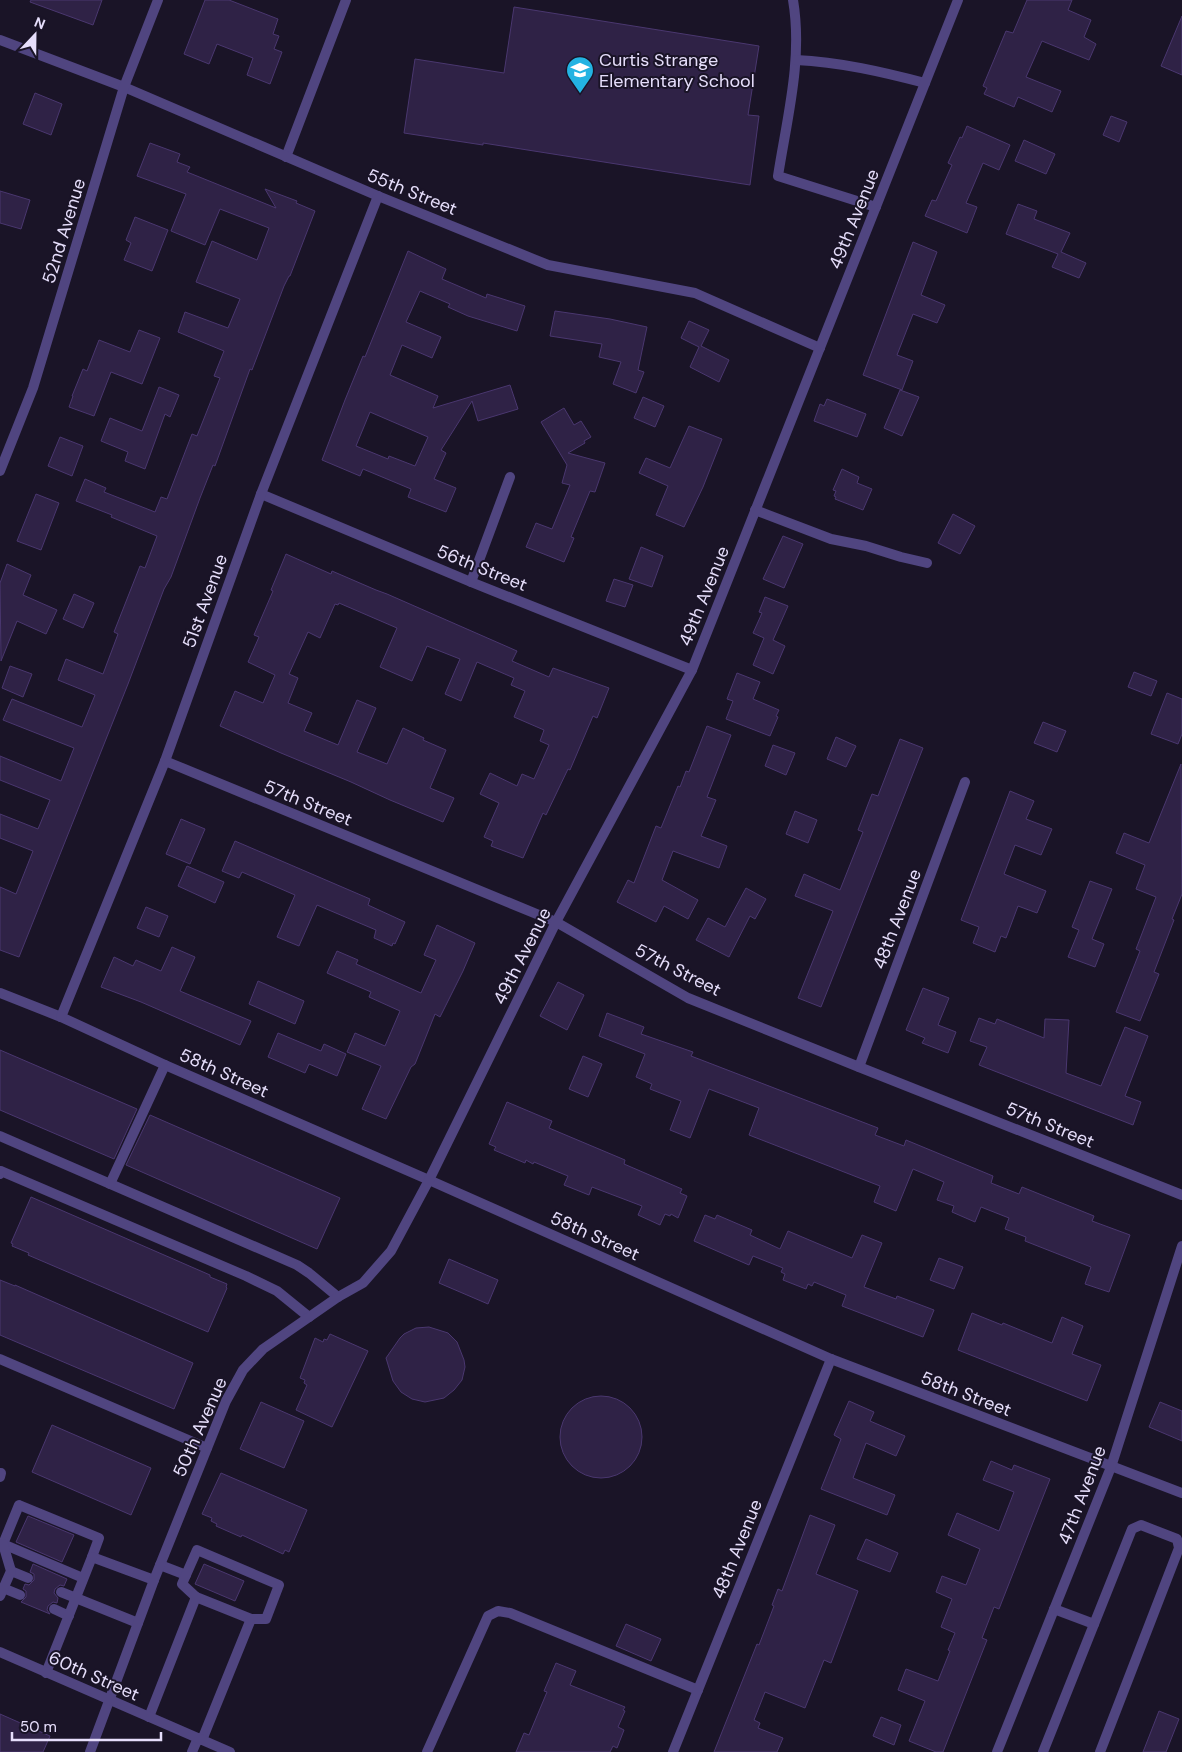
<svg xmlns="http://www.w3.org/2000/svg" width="1182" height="1752" font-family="'DM Sans',sans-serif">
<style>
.building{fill:#2f2246;stroke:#4a376f;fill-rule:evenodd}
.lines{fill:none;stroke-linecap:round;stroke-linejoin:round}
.service{stroke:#504580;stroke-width:10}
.minor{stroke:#504580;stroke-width:10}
.tertiary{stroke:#504580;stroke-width:10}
.labels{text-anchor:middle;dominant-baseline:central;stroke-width:4;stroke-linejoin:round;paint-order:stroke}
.poi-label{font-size:18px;fill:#e6defb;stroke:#1a1427;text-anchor:start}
.street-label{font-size:18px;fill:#e6defb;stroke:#1a1427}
</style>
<rect width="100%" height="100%" fill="#1a1427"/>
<g class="building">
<path d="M 31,0 L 102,0 L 93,25 L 30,2 Z"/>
<path d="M 205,0 L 229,0 L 278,19 L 273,34 L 279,36 L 274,49 L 282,52 L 270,84 L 247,75 L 253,58 L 217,44 L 209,64 L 184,54 Z"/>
<path d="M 1027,0 L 1072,0 L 1068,10 L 1091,20 L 1084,37 L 1096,44 L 1089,60 L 1042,41 L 1026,77 L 1061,91 L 1052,112 L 1018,97 L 1014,107 L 984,94 L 987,88 L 983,86 L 1006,31 L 1013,33 Z"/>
<path d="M 514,7 L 759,46 L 748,115 L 759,116 L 750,185 L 483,143 L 483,145 L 404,133 L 415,59 L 504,73 Z"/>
<path d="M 1182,16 L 1182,75 L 1161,66 Z"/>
<path d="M 35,93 L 62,104 L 51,135 L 23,124 Z"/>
<path d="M 1111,116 L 1127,122 L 1119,142 L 1103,135 Z"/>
<path d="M 967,126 L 1010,145 L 999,170 L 983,163 L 966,203 L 977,207 L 967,233 L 925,216 L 932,200 L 936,201 L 952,165 L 948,163 L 960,137 L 962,138 Z"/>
<path d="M 1024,140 L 1055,154 L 1046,174 L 1015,161 Z"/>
<path d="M 150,143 L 180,154 L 177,162 L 190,167 L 187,172 L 276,208 L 265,189 L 297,201 L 296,203 L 315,211 L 290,276 L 289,276 L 284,286 L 252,370 L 250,369 L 215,466 L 213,465 L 200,498 L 171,577 L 164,589 L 128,684 L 19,957 L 0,950 L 0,887 L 16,894 L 33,851 L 0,838 L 0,814 L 38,829 L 50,800 L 0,780 L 0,756 L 61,781 L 74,748 L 3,720 L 12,699 L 82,727 L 95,695 L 58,680 L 66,659 L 103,674 L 118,634 L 114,632 L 140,566 L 145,568 L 157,536 L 111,517 L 112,515 L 76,501 L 85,479 L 106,488 L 104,492 L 155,512 L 161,497 L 167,499 L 192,434 L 197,436 L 220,378 L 214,376 L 224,351 L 178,332 L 185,312 L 228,328 L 240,299 L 196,282 L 212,241 L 257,260 L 269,228 L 220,209 L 205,245 L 171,231 L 186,194 L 137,176 Z"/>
<path d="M 0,191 L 30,200 L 21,229 L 0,223 Z"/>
<path d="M 1018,204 L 1037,211 L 1034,219 L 1070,233 L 1061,252 L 1086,263 L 1079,278 L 1052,267 L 1058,254 L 1006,234 Z"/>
<path d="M 135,217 L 168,230 L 152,271 L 124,260 L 131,243 L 126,240 Z"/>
<path d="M 913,242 L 937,252 L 921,295 L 945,305 L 937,323 L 913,314 L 897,355 L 913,361 L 902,390 L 863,375 Z"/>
<path d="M 408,251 L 446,269 L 442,279 L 486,298 L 487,294 L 525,306 L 517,331 L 468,316 L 448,307 L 450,304 L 420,291 L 406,322 L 441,337 L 432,358 L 402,345 L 390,375 L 438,396 L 433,408 L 510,385 L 518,409 L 478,421 L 472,401 L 441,450 L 446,453 L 434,479 L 456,488 L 446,512 L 408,497 L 411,489 L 363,469 L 360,476 L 322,460 L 345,400 L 363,356 L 365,357 ZM 370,412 L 428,437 L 415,466 L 389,456 L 388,459 L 356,446 Z"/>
<path d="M 555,311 L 610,319 L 647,327 L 638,370 L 644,372 L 636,393 L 613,384 L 621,362 L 599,357 L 602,344 L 550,336 Z"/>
<path d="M 689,321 L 709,330 L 701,346 L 729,360 L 719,382 L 690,367 L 699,347 L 681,338 Z"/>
<path d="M 139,330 L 160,338 L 142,384 L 111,372 L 94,416 L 69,407 L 73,396 L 72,396 L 83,369 L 87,371 L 99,340 L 130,352 Z"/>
<path d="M 159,387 L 179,395 L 170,417 L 165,414 L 145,469 L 125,461 L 128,452 L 101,441 L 110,418 L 142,431 Z"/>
<path d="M 900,390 L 919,397 L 902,436 L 884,428 Z"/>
<path d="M 643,397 L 664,406 L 655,427 L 634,418 Z"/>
<path d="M 827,399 L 866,414 L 857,437 L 814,421 L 820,404 L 824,406 Z"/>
<path d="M 564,408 L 574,425 L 581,421 L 591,437 L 584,441 L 585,443 L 568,453 L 605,463 L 595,492 L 590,491 L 571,537 L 574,538 L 564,562 L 526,547 L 536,523 L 552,529 L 570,485 L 562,483 L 567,465 L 541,422 Z"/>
<path d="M 689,426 L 722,439 L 703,487 L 684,527 L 656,515 L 668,486 L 639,473 L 646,458 L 670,468 Z"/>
<path d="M 60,437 L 83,446 L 72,476 L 48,466 Z"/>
<path d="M 842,469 L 859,477 L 857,483 L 872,489 L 863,510 L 835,499 L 836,497 L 834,496 L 836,491 L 833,490 Z"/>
<path d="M 36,494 L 59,503 L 41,550 L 17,541 Z"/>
<path d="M 953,514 L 975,526 L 960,554 L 938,543 Z"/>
<path d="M 783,536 L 803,544 L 784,588 L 763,579 Z"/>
<path d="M 641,547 L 663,556 L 652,587 L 629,579 Z"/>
<path d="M 286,554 L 331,574 L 332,571 L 376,590 L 387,594 L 517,651 L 512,661 L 549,677 L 553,668 L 609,688 L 597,718 L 593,716 L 570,770 L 568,769 L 546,815 L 543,813 L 523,858 L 491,846 L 493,841 L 484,837 L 499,803 L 480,794 L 490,773 L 517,786 L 522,774 L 534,779 L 549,745 L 540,741 L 544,730 L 514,717 L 525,691 L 511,685 L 514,678 L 477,662 L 461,701 L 445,694 L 460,659 L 427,646 L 412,681 L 380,667 L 397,628 L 339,603 L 338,605 L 335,604 L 320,638 L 308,632 L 289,674 L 298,678 L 288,703 L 312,713 L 304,731 L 338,745 L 357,700 L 376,708 L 357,752 L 387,764 L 403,728 L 424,738 L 423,740 L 446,750 L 430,788 L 454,798 L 443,822 L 390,800 L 351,782 L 281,753 L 220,726 L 235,691 L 263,703 L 275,675 L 248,662 L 259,637 L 254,635 L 273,591 L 271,590 Z"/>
<path d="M 7,564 L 31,575 L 23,595 L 57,610 L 46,634 L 17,621 L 1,661 L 0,583 Z"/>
<path d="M 614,579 L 633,585 L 625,607 L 606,601 Z"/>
<path d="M 74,594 L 94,603 L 83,628 L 63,619 Z"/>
<path d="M 765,597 L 788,606 L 773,640 L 785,646 L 773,674 L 753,665 L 764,638 L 753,633 L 762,613 L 759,612 Z"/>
<path d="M 10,666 L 32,674 L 23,697 L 2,688 Z"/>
<path d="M 1134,672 L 1157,681 L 1151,696 L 1128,687 Z"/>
<path d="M 737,673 L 760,682 L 753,699 L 779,710 L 776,716 L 778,717 L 770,736 L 726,719 L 733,701 L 727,699 Z"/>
<path d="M 1167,693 L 1182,699 L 1182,734 L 1178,744 L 1151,734 Z"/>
<path d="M 1043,722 L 1066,731 L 1057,752 L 1034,743 Z"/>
<path d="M 707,726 L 731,735 L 707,797 L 716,800 L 701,836 L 727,846 L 719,868 L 673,851 L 662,880 L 698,900 L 688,919 L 664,906 L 656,922 L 617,902 L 628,880 L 634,883 L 656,826 L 661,828 L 678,786 L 680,787 L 686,771 L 689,772 Z"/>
<path d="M 836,737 L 856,746 L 846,767 L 827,759 Z"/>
<path d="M 900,739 L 923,748 L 821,1007 L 798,998 L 833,911 L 795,896 L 804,874 L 840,890 L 863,832 L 858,830 L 872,794 L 878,796 Z"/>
<path d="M 773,745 L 795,753 L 786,775 L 765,766 Z"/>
<path d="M 1181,764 L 1182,894 L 1172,919 L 1174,920 L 1154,972 L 1159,974 L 1140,1021 L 1116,1012 L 1140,951 L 1136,949 L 1156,897 L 1136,889 L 1145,865 L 1116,853 L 1124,833 L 1149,843 Z"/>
<path d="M 1010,791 L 1034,801 L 1026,819 L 1052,829 L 1041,855 L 1015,845 L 1004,874 L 1046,891 L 1037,913 L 1018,906 L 1006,938 L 1001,936 L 995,952 L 973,943 L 979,927 L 961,920 Z"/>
<path d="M 795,811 L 817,820 L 808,843 L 786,834 Z"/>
<path d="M 181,819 L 205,829 L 190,864 L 166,854 Z"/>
<path d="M 235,841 L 370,899 L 368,905 L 405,922 L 395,944 L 393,943 L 392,946 L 374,938 L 376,930 L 317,905 L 299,946 L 277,937 L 295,895 L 242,872 L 239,878 L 222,871 Z"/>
<path d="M 187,866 L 224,882 L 215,903 L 178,886 Z"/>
<path d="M 1090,881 L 1112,889 L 1092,939 L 1104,944 L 1095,967 L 1068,957 L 1079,930 L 1072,927 Z"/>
<path d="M 746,888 L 766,899 L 755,919 L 750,916 L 729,957 L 696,940 L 708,918 L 725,927 Z"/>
<path d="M 146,907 L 168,916 L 159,937 L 137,928 Z"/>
<path d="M 437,925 L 475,943 L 463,971 L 440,1017 L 435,1014 L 415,1064 L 411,1067 L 386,1119 L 362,1109 L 381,1066 L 347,1052 L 355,1033 L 385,1046 L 400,1011 L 369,997 L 371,992 L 327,973 L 337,951 L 358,960 L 356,964 L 421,993 L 436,960 L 424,955 Z"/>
<path d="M 172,947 L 195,957 L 180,991 L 251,1021 L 240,1045 L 141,1002 L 101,987 L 114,957 L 133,966 L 136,960 L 161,971 Z"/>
<path d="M 258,981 L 304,1001 L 295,1024 L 249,1004 Z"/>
<path d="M 558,982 L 584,995 L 567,1030 L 540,1016 Z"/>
<path d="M 923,988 L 949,998 L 938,1025 L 956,1032 L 948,1053 L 922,1043 L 925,1038 L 906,1030 Z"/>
<path d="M 607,1013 L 644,1027 L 641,1034 L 693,1052 L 691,1056 L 878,1128 L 875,1135 L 904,1146 L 906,1140 L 993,1176 L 991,1183 L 1019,1194 L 1022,1187 L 1094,1216 L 1092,1221 L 1130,1235 L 1109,1292 L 1085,1284 L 1091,1267 L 1025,1241 L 1026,1237 L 1005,1229 L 1009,1218 L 981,1207 L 975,1222 L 952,1212 L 954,1206 L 937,1200 L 944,1182 L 913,1169 L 896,1211 L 874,1202 L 880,1186 L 749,1135 L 759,1108 L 709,1089 L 690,1138 L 670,1130 L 681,1101 L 650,1089 L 652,1084 L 636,1077 L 645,1054 L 599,1036 Z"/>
<path d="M 979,1018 L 995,1024 L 997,1019 L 1044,1038 L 1045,1019 L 1069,1020 L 1066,1073 L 1101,1086 L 1125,1027 L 1148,1036 L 1125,1096 L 1141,1102 L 1133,1125 L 979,1065 L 987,1047 L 970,1041 Z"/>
<path d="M 278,1033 L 321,1051 L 324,1044 L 346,1054 L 337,1076 L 309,1064 L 305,1073 L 268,1057 Z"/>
<path d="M 0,1050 L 137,1109 L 114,1159 L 0,1110 Z"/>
<path d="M 583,1056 L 602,1064 L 588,1097 L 569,1089 Z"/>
<path d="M 507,1102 L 552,1121 L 549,1128 L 625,1160 L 624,1164 L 682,1189 L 680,1193 L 687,1196 L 678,1218 L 671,1214 L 670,1216 L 665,1214 L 660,1225 L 638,1215 L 642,1206 L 592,1187 L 589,1195 L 564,1185 L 568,1176 L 534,1162 L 533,1164 L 526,1160 L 525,1163 L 494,1150 L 496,1147 L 489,1144 Z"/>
<path d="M 150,1115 L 340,1198 L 317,1249 L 126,1165 Z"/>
<path d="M 31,1197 L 210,1275 L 210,1277 L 227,1284 L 226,1287 L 227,1288 L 208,1332 L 28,1255 L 29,1253 L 12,1246 L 13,1244 L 11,1243 Z"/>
<path d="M 705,1215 L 715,1219 L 717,1215 L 752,1230 L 750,1235 L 780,1249 L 788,1231 L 852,1258 L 862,1235 L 882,1243 L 864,1287 L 896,1299 L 897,1296 L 934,1310 L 923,1337 L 842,1306 L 846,1295 L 814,1282 L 812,1286 L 808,1284 L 806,1289 L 783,1280 L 785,1274 L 781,1272 L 783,1268 L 753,1256 L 749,1265 L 694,1241 Z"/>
<path d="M 939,1258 L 963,1267 L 954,1289 L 930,1280 Z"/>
<path d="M 449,1259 L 498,1280 L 488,1304 L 439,1283 Z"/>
<path d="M 0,1280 L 15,1286 L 15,1285 L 193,1363 L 174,1409 L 0,1335 Z"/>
<path d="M 972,1313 L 1002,1325 L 1003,1323 L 1052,1343 L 1062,1317 L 1083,1326 L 1072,1354 L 1101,1365 L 1087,1401 L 958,1350 Z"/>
<path d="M 429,1327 L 448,1333 L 457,1342 L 464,1360 L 465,1367 L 462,1380 L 454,1390 L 444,1398 L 425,1402 L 412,1399 L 401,1392 L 393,1381 L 386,1358 L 400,1338 L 404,1334 L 416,1328 Z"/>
<path d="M 330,1334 L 368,1351 L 332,1427 L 296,1410 L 307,1385 L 304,1383 L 305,1380 L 300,1378 L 315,1338 L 323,1342 L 324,1339 L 327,1340 Z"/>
<circle cx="601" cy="1437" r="41"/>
<path d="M 849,1401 L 874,1412 L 870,1421 L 905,1436 L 896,1456 L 866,1443 L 853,1478 L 895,1495 L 887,1515 L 821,1489 L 841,1439 L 834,1435 Z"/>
<path d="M 261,1402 L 304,1421 L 284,1468 L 240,1449 Z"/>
<path d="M 1160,1402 L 1182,1411 L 1182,1441 L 1149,1427 Z"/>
<path d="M 52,1425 L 151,1468 L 131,1515 L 32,1472 Z"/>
<path d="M 991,1461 L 1012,1470 L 1014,1465 L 1050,1479 L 999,1609 L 994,1607 L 982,1638 L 987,1640 L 943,1752 L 936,1752 L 909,1741 L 925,1701 L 898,1690 L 906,1669 L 938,1681 L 950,1651 L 948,1650 L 955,1633 L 941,1627 L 952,1599 L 936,1592 L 942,1576 L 966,1585 L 980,1549 L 948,1535 L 957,1513 L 999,1531 L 1014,1492 L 983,1480 Z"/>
<path d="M 221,1473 L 307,1510 L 289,1552 L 285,1550 L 283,1554 L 242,1535 L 241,1537 L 216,1526 L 217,1524 L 211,1521 L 212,1518 L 202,1514 Z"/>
<path d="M 810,1515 L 835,1525 L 816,1574 L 858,1591 L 831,1663 L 824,1660 L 805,1708 L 765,1692 L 754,1720 L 760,1723 L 758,1728 L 783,1738 L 777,1752 L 714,1752 L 757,1644 L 759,1645 L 774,1606 L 772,1605 L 778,1589 L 782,1591 Z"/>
<path d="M 28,1516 L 74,1535 L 62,1562 L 16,1542 Z"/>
<path d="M 866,1539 L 898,1553 L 890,1572 L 857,1559 Z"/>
<path d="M 33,1564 L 67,1579 L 64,1586 L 60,1585 L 55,1589 L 54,1593 L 58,1598 L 57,1603 L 53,1602 L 48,1606 L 47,1610 L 50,1614 L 21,1602 L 26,1597 L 26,1591 L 23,1589 L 25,1584 L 29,1585 L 34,1580 L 34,1574 L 30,1572 Z"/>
<path d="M 204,1564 L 244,1581 L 235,1601 L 195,1584 Z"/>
<path d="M 626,1624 L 661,1639 L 651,1661 L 616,1646 Z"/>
<path d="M 556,1663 L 576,1671 L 570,1685 L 625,1707 L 623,1710 L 625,1711 L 618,1727 L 624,1730 L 617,1748 L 613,1746 L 610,1752 L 516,1752 L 524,1733 L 529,1735 L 547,1692 L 544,1691 Z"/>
<path d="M 1159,1711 L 1179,1719 L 1166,1752 L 1143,1752 Z"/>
<path d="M 0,1714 L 50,1736 L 43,1752 L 0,1752 Z"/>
<path d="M 881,1717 L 901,1725 L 894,1745 L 873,1736 Z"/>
</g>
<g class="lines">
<g class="service">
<path d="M 793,0 C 803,59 787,118 778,176 L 876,207"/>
<path d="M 796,60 C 840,62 883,72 925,83"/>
<path d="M 286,157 L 346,0"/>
<path d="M 755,510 L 831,539 L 866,546 L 901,557 L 927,563"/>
<path d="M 0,1136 L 297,1265 L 309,1273 L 338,1297"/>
<path d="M 0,1174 L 1,1171 L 246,1276 L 277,1291 L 309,1317"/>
<path d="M 110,1184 L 165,1065"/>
<path d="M 0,1359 L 207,1448"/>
<path d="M 0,1473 L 1,1473 L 0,1477"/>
<path d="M 160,1565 L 186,1575"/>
<path d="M 11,1571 L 28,1578"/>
<path d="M 83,1578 L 3,1544 L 19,1505 L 99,1538 L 92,1557 L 154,1580"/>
<path d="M 3,1588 L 20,1595"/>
<path d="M 61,1592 L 138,1623"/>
<path d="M 0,1596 L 11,1571 L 3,1544"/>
<path d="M 196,1597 L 251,1619"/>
<path d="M 54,1609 L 69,1616"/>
<path d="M 1054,1609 L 1094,1624"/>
<path d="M 46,1673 L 92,1557"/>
<path d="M 149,1717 L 196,1597 L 182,1584 L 197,1550 L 279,1585 L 266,1619 L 251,1619 L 202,1740"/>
<path d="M 192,1752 L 198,1738"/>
<path d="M 427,1752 L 488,1616 L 498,1611 L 510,1613 L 698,1690"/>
<path d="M 1043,1752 L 1132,1529 L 1141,1525 L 1177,1539 L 1179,1548 L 1100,1752"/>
</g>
<g class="minor">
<path d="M 0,40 L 124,87 L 378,196 L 548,265 L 695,293 L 820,348"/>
<path d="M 0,471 L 33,388 L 124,87 L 158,0"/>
<path d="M 261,494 L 471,582 L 692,670"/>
<path d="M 471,582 L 510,477"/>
<path d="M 165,761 L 556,922 L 688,998 L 859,1067 L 1182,1195"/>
<path d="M 0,993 L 61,1017 L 165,1065 L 429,1180 L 831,1359 L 1182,1493"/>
<path d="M 61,1017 L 165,761 L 261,494 L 378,196"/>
<path d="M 859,1067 L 965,782"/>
<path d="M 90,1752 L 154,1580 L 226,1401 L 243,1370 L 263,1349 L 338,1297 L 363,1283 L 391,1251 L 429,1180 L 556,922 L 692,670 L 958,0"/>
<path d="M 673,1752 L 831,1359"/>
<path d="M 997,1752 L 1111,1467 L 1182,1246"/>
</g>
<path class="tertiary" d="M 0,1652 L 230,1752"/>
</g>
<defs>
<g id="school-pin" transform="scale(1.4375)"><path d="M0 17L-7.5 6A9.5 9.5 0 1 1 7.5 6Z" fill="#23b3e2" stroke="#1a1427"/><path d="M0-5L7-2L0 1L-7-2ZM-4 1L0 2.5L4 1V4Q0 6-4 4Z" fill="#fff"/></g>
</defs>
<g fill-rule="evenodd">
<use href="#school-pin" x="580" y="70"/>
</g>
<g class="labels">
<g class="poi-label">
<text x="599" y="60">Curtis Strange<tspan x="599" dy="21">Elementary School</tspan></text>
</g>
<g class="street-label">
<text transform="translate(412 192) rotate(22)">55th Street</text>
<text transform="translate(854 219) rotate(-68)">49th Avenue</text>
<text transform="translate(64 231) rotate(-73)">52nd Avenue</text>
<text transform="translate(482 568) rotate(22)">56th Street</text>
<text transform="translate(704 596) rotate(-68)">49th Avenue</text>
<text transform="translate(205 601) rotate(-70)">51st Avenue</text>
<text transform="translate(308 803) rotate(22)">57th Street</text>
<text transform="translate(897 919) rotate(-69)">48th Avenue</text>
<text transform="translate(522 956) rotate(-63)">49th Avenue</text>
<text transform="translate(678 970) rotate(27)">57th Street</text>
<text transform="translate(224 1073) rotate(24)">58th Street</text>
<text transform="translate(1050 1125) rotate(22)">57th Street</text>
<text transform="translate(595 1236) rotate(24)">58th Street</text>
<text transform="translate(966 1394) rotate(21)">58th Street</text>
<text transform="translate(200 1427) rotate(-66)">50th Avenue</text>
<text transform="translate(1082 1495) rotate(-69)">47th Avenue</text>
<text transform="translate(737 1549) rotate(-68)">48th Avenue</text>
<text transform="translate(94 1676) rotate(24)">60th Street</text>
</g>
</g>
<g transform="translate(35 35) rotate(22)" stroke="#1a1427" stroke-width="4" paint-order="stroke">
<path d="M0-4L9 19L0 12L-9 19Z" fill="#e6defb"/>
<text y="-8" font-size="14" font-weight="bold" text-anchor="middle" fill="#e6defb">N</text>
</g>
<path d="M12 1732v8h149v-8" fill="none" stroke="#e6defb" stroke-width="2.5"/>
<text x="20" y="1732" font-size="15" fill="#e6defb" stroke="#1a1427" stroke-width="4" paint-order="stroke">50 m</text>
</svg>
